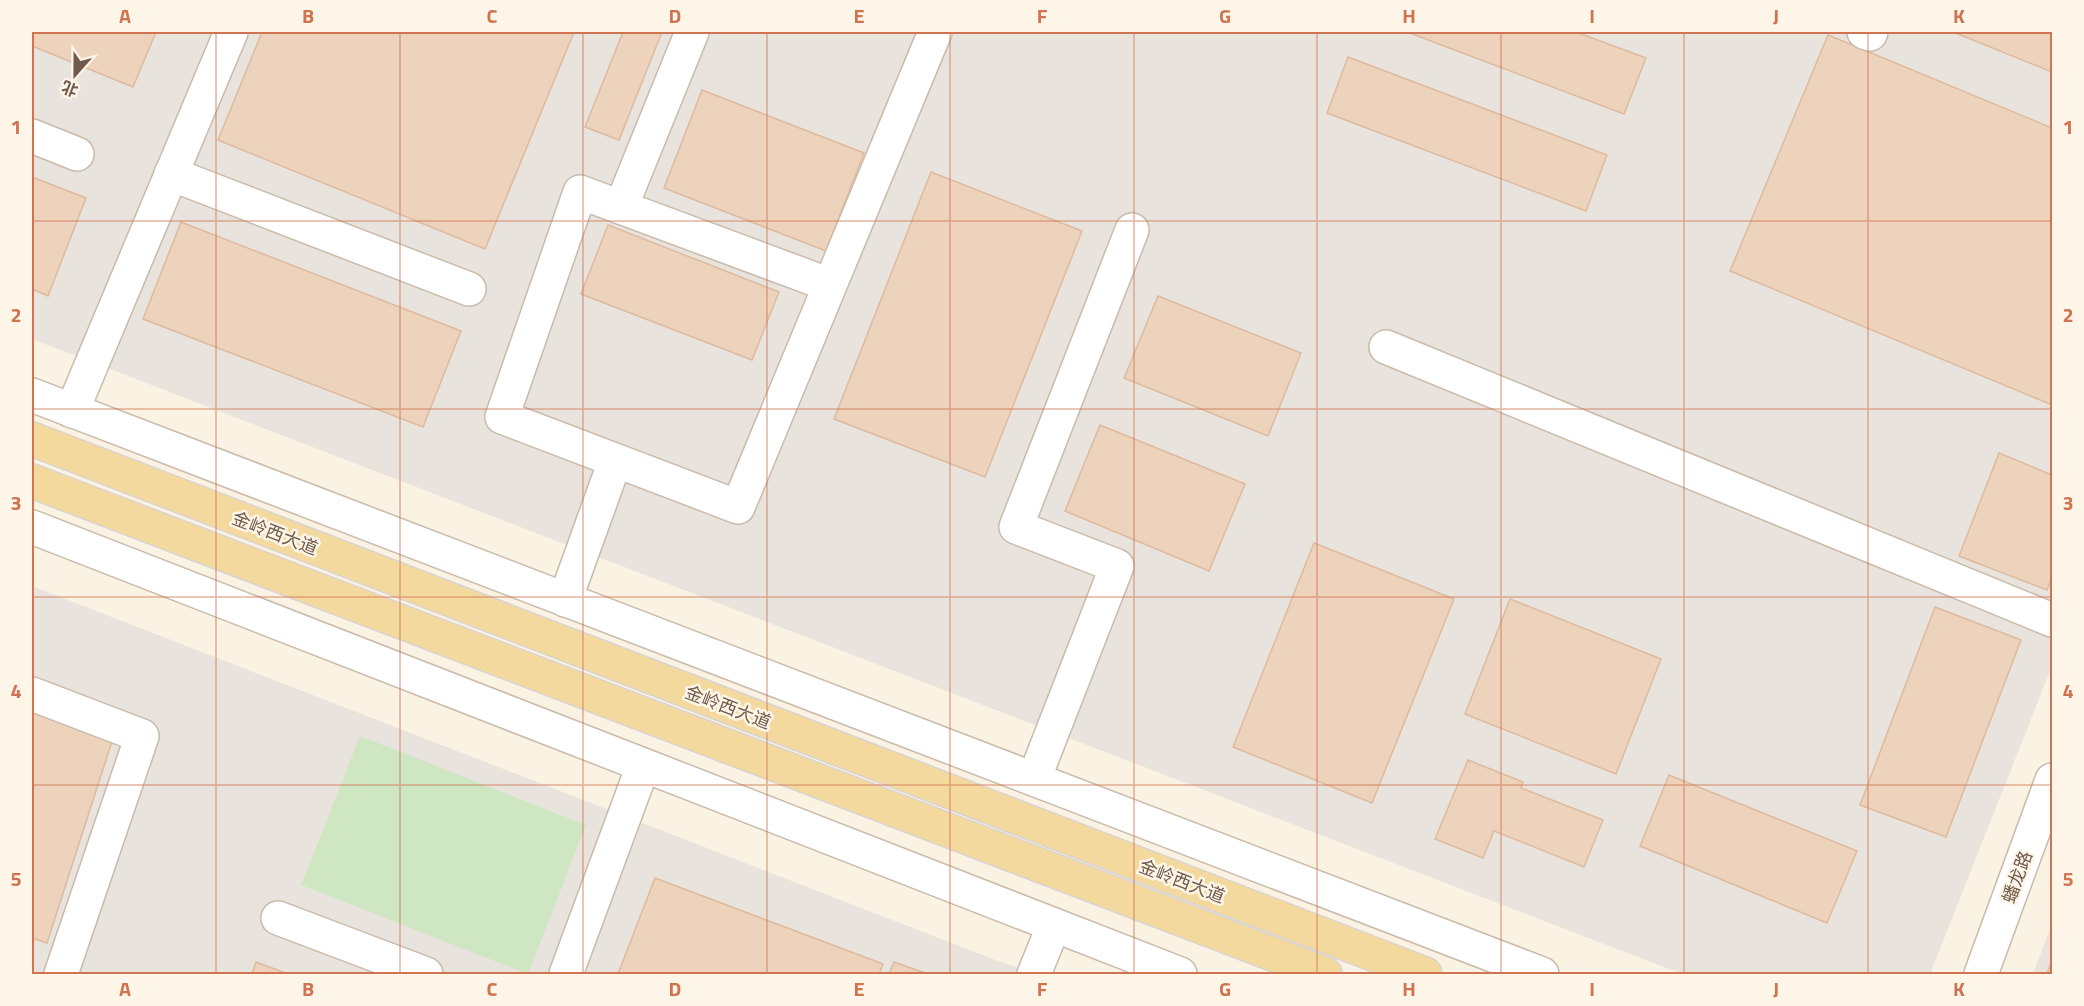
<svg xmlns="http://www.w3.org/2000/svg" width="2084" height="1006" font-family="'Titillium Web','Noto Sans SC',sans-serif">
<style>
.industrial{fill:#e9e3dd}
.green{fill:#cfe6c2}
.building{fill:#edd2bc;stroke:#deba9e;stroke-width:1.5}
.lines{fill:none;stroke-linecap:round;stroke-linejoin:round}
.minor-casing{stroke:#c9baaa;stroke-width:36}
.major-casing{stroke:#dad4d0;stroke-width:36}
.minor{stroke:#fff;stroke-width:33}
.major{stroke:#f4d99f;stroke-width:33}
.grid{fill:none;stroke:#d07350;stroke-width:1.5;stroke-opacity:0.55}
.labels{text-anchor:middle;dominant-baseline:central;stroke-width:5;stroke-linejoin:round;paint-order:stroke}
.street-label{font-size:18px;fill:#6f5a4b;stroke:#fdf6e8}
.neatline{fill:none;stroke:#d07350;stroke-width:2}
.grid-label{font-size:20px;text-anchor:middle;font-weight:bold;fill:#d07350}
</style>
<rect width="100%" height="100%" fill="#faf2e2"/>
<g class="industrial">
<path d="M 32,32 L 2052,32 L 2052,666 L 1930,974 L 1682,974 L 32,339 Z"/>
<path d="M 32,586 L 998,961 L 1036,974 L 32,974 Z"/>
<path d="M 2052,925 L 2052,974 L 2034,974 L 2033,973 Z"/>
</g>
<path class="green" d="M 360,736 L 586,825 L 528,974 L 301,885 Z"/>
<g class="building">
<path d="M 32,32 L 156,32 L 133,87 L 32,46 Z"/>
<path d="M 262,32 L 574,32 L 485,249 L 218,140 Z"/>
<path d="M 623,32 L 662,32 L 619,140 L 585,127 Z"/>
<path d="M 1407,32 L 1576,32 L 1646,58 L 1624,114 Z"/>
<path d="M 1953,32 L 2052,32 L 2052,72 Z"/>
<path d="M 1828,35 L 2052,128 L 2052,405 L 1730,271 Z"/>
<path d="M 1348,57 L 1607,155 L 1586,211 L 1327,113 Z"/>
<path d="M 702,90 L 864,153 L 826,251 L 664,188 Z"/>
<path d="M 931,172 L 1082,231 L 985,477 L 834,419 Z"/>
<path d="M 32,177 L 86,198 L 48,296 L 32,289 Z"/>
<path d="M 181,222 L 461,331 L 423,427 L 143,319 Z"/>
<path d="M 608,225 L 779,292 L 752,360 L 581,294 Z"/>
<path d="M 1158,296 L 1301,353 L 1268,436 L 1124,378 Z"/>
<path d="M 1100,425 L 1245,484 L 1209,571 L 1065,511 Z"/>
<path d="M 1999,453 L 2052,475 L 2052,577 L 2047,590 L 1959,556 Z"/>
<path d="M 1314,543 L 1454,599 L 1372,803 L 1233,747 Z"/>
<path d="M 1510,599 L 1661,659 L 1616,774 L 1465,714 Z"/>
<path d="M 1935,607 L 2021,640 L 1946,837 L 1860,805 Z"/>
<path d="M 32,709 L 114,735 L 47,943 L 32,938 Z"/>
<path d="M 1468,760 L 1523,782 L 1521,788 L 1603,820 L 1584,867 L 1494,831 L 1483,858 L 1435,839 Z"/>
<path d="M 1669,775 L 1857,851 L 1827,923 L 1640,846 Z"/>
<path d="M 655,878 L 883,964 L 879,974 L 618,974 Z"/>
<path d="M 2052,959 L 2052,974 L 2047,974 Z"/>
<path d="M 256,962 L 288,974 L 252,974 Z"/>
<path d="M 894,962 L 928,974 L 889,974 Z"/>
</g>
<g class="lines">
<g class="minor-casing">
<g id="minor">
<path d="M 1864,32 L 1870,34 L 1871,32"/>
<path d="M 32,136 L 77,154"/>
<path d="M 171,174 L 469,289"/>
<path d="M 621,207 L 692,32"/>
<path d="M 830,285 L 580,192 L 502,417 L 738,507 L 935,32"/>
<path d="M 1386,347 L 2052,620"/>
<path d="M 32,395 L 1542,974"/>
<path d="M 72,411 L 231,32"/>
<path d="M 32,527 L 1180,974"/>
<path d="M 565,600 L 615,461"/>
<path d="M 32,694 L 142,736 L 61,974"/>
<path d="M 1034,779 L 1117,566 L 1016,527 L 1132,230"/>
<path d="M 278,918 L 426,974"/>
<path d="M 566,974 L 643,766"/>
<path d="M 1034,974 L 1054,925"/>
<path d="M 1981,974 L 2052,780"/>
</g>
</g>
<g class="major-casing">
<g id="major">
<path d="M 32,439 L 1425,974"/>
<path d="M 32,481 L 1325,974"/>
</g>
</g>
<use href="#minor" class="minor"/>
<use href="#major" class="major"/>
</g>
<path class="grid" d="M 216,32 L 216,974M 400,32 L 400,974M 583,32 L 583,974M 767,32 L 767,974M 950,32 L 950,974M 1134,32 L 1134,974M 1317,32 L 1317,974M 1501,32 L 1501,974M 1684,32 L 1684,974M 1868,32 L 1868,974M 32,221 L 2052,221M 32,409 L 2052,409M 32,597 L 2052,597M 32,785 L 2052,785"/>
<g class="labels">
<g class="street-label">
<text transform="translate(275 533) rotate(21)">金岭西大道</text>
<text transform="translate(728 707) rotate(21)">金岭西大道</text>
<text transform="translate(2017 877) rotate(-70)">蟠龙路</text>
<text transform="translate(1182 881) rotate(21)">金岭西大道</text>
</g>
</g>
<rect width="2084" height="1006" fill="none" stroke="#fdf6e8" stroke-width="66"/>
<g transform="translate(75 75) rotate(201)" stroke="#fdf6e8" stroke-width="4.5" paint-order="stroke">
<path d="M0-4.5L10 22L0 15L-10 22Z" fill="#6f5a4b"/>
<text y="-9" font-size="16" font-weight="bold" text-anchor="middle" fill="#6f5a4b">北</text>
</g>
<rect x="33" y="33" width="2018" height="940" class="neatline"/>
<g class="grid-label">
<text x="125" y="23">A</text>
<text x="308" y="23">B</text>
<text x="492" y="23">C</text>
<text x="675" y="23">D</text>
<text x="859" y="23">E</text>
<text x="1042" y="23">F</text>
<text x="1225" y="23">G</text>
<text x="1409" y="23">H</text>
<text x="1592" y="23">I</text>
<text x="1776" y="23">J</text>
<text x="1959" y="23">K</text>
<text x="16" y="134">1</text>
<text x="2068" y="134">1</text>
<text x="16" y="322">2</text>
<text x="2068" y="322">2</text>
<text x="16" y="510">3</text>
<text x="2068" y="510">3</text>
<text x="16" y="698">4</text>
<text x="2068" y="698">4</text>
<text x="16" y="886">5</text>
<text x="2068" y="886">5</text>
<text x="125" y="996">A</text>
<text x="308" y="996">B</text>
<text x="492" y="996">C</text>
<text x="675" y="996">D</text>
<text x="859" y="996">E</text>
<text x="1042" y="996">F</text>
<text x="1225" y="996">G</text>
<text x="1409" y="996">H</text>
<text x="1592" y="996">I</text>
<text x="1776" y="996">J</text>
<text x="1959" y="996">K</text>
</g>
</svg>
